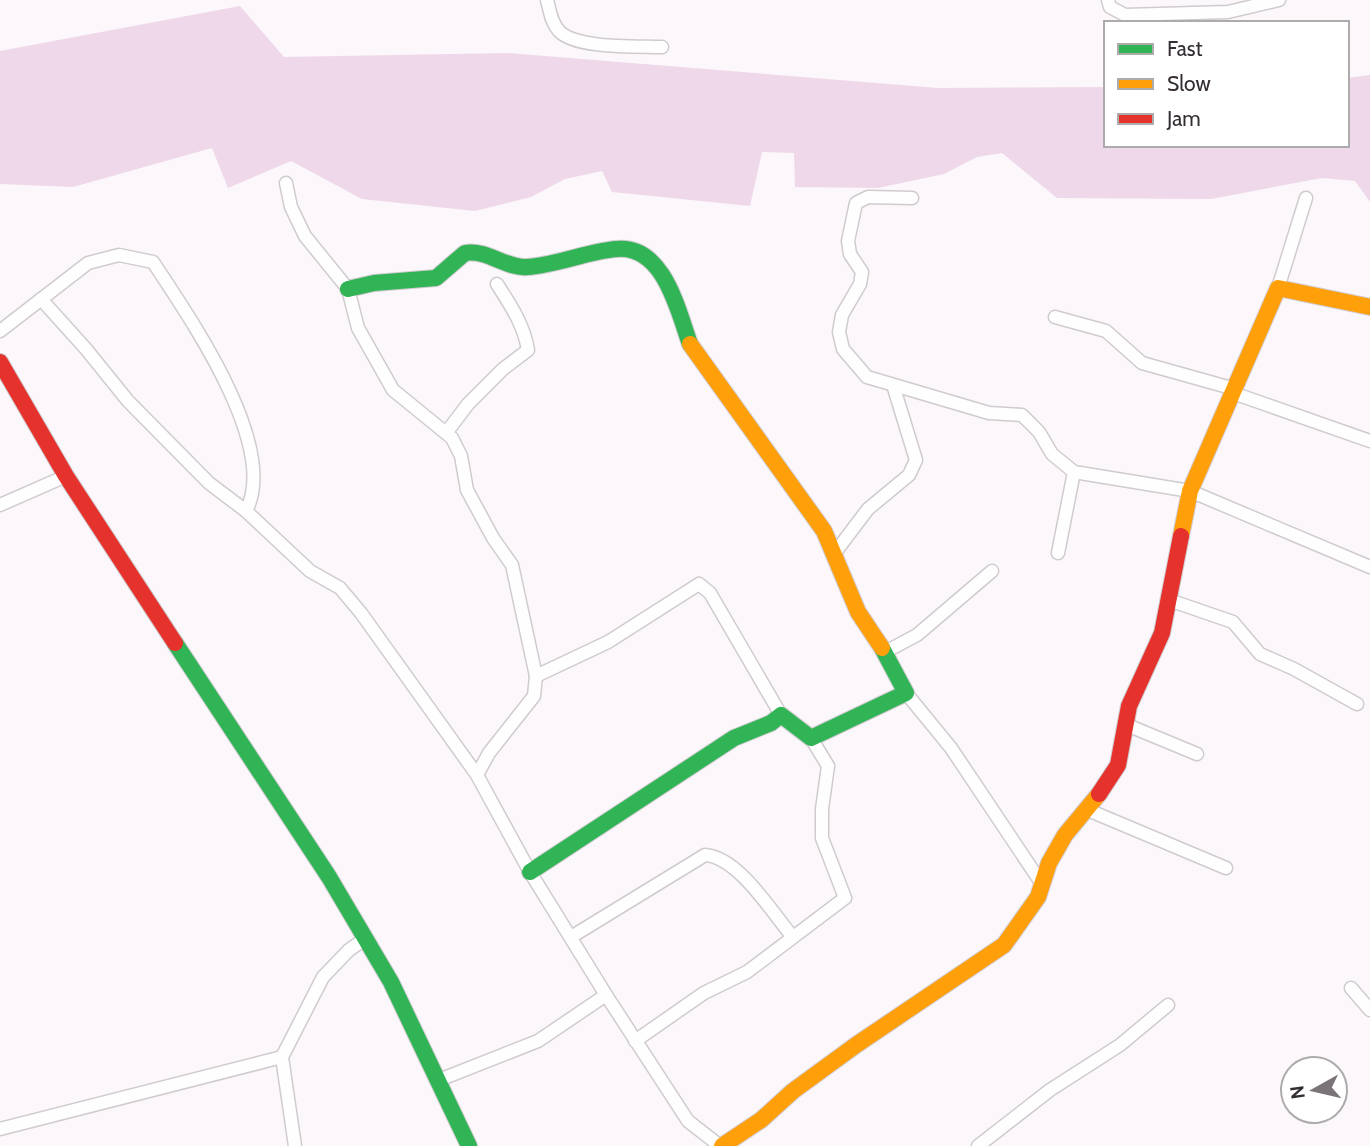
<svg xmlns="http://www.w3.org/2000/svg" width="1370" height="1146" font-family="Cabin,sans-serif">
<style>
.green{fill:#efd8ea}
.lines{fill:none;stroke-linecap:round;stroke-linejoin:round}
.street-casing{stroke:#d0cbcf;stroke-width:15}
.fast-casing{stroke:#d0cbcf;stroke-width:18}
.slow-casing{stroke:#d0cbcf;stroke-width:18}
.jam-casing{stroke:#d0cbcf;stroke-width:18}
.street{stroke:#fefefe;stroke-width:12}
.fast{stroke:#30b455;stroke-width:16}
.slow{stroke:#ff9f0a;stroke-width:16}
.jam{stroke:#e5322d;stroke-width:16}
</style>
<rect width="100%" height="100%" fill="#fbf7fa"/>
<path class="green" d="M 240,6 L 284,57 L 508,53 L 938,88 L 1106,87 L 1106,145 L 1347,145 L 1347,78 L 1370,75 L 1370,202 L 1355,181 L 1322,178 L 1211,199 L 1057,198 L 1002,153 L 977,157 L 944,174 L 878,188 L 795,187 L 794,153 L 762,152 L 750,206 L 612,192 L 602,171 L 565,179 L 531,197 L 475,211 L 362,199 L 291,161 L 228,188 L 212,148 L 73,187 L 0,184 L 0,51 Z"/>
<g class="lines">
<g class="street-casing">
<g id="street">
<path d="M 547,0 C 550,11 551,22 559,31 C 576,49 637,46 662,47"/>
<path d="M 1108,0 L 1110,7 L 1125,15 L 1228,12 L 1279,0"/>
<path d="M 286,183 L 291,207 L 305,236 L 348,289 L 358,328 L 393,390 L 452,438 L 461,456 L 467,490 L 493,538 L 512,565 L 536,676 L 534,696 L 489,753 L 477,775"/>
<path d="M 912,198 L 868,197 L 856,203 L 848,241 L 850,254 L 862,272 L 860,284 L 842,315 L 839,332 L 843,349 L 867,377 L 989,413 L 1022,415 L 1039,432 L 1052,454 L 1074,472 L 1190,491 L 1370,567"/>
<path d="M 1278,288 L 1306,198"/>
<path d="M 41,299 L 86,349 L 128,401 L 209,483 L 246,511 L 310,571 L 340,588 L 361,613 L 477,775 L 530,872 L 606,995"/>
<path d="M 1055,317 L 1106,331 L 1142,363 L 1235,389"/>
<path d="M 0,331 L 88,263 L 119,255 L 153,262 C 189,317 280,446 246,511"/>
<path d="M 1233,393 L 1370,441"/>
<path d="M 446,433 L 468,404 L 503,369 L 528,350 C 524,325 511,306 497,284"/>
<path d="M 0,505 L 66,476"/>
<path d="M 1058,553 L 1074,472"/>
<path d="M 834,554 L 868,509 L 909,475 L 916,460 L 893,385"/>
<path d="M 1169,600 L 1233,622 L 1260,654 L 1294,669 L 1357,704"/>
<path d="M 885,652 L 917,635 L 992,571"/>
<path d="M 536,676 L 608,642 L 699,584 L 710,593 L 781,715"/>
<path d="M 906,693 L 951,748 L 1042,884"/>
<path d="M 1127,725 L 1197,754"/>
<path d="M 1088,810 L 1226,868"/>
<path d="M 571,937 L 705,855 C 738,857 771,911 792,936"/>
<path d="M 1351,988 L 1370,1010"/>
<path d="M 635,1041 L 704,993 L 747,972 L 845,898 L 822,838 L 822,809 L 828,766 L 811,738"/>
<path d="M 439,1080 L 538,1041 L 606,995 L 688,1121 L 720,1146"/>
<path d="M 0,1129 L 282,1057"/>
<path d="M 295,1146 L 282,1057 L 323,977 L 349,950 L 366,938"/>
<path d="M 978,1146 L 1050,1090 L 1120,1045 L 1168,1005"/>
</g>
</g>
<g class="fast-casing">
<g id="fast">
<path d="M 348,289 L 374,283 L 436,278 L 465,253 C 487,249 507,269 527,267 C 558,265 588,251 617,249 C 664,245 678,311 690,344"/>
<path d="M 175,643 L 329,877 L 391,982 L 469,1146"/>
<path d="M 530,872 L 734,738 L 771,723 L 781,715 L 811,738 L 906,693 L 882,648"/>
</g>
</g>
<g class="slow-casing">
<g id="slow">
<path d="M 690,344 L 824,531 L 858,612 L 882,648"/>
<path d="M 1181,536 L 1190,491 L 1278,288 L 1370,307"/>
<path d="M 722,1146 L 761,1120 L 793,1091 L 856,1045 L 1004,945 L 1038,897 L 1049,863 L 1065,835 L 1099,794"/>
</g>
</g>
<g class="jam-casing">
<g id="jam">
<path d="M 0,362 L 66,476 L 175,643"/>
<path d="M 1099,794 L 1118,765 L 1129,706 L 1162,633 L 1181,536"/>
</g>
</g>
<use href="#street" class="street"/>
<use href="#fast" class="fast"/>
<use href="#slow" class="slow"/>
<use href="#jam" class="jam"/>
</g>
<rect x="1104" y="21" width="245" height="126" fill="#ffffff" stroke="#aeabad" stroke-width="2"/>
<rect x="1118" y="44" width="35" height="10" fill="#30b455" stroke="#aeabad" stroke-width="2"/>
<text x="1167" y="56" font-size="21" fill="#342d33">Fast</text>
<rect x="1118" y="79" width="35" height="10" fill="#ff9f0a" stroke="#aeabad" stroke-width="2"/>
<text x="1167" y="91" font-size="21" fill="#342d33">Slow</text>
<rect x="1118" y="114" width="35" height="10" fill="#e5322d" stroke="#aeabad" stroke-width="2"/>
<text x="1167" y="126" font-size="21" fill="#342d33">Jam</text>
<g transform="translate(1314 1090) rotate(262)"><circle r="33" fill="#ffffff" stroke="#aeabad" stroke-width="2"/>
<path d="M0-5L12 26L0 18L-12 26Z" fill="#7a7479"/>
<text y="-10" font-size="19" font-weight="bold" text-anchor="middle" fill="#342d33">N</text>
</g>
</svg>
